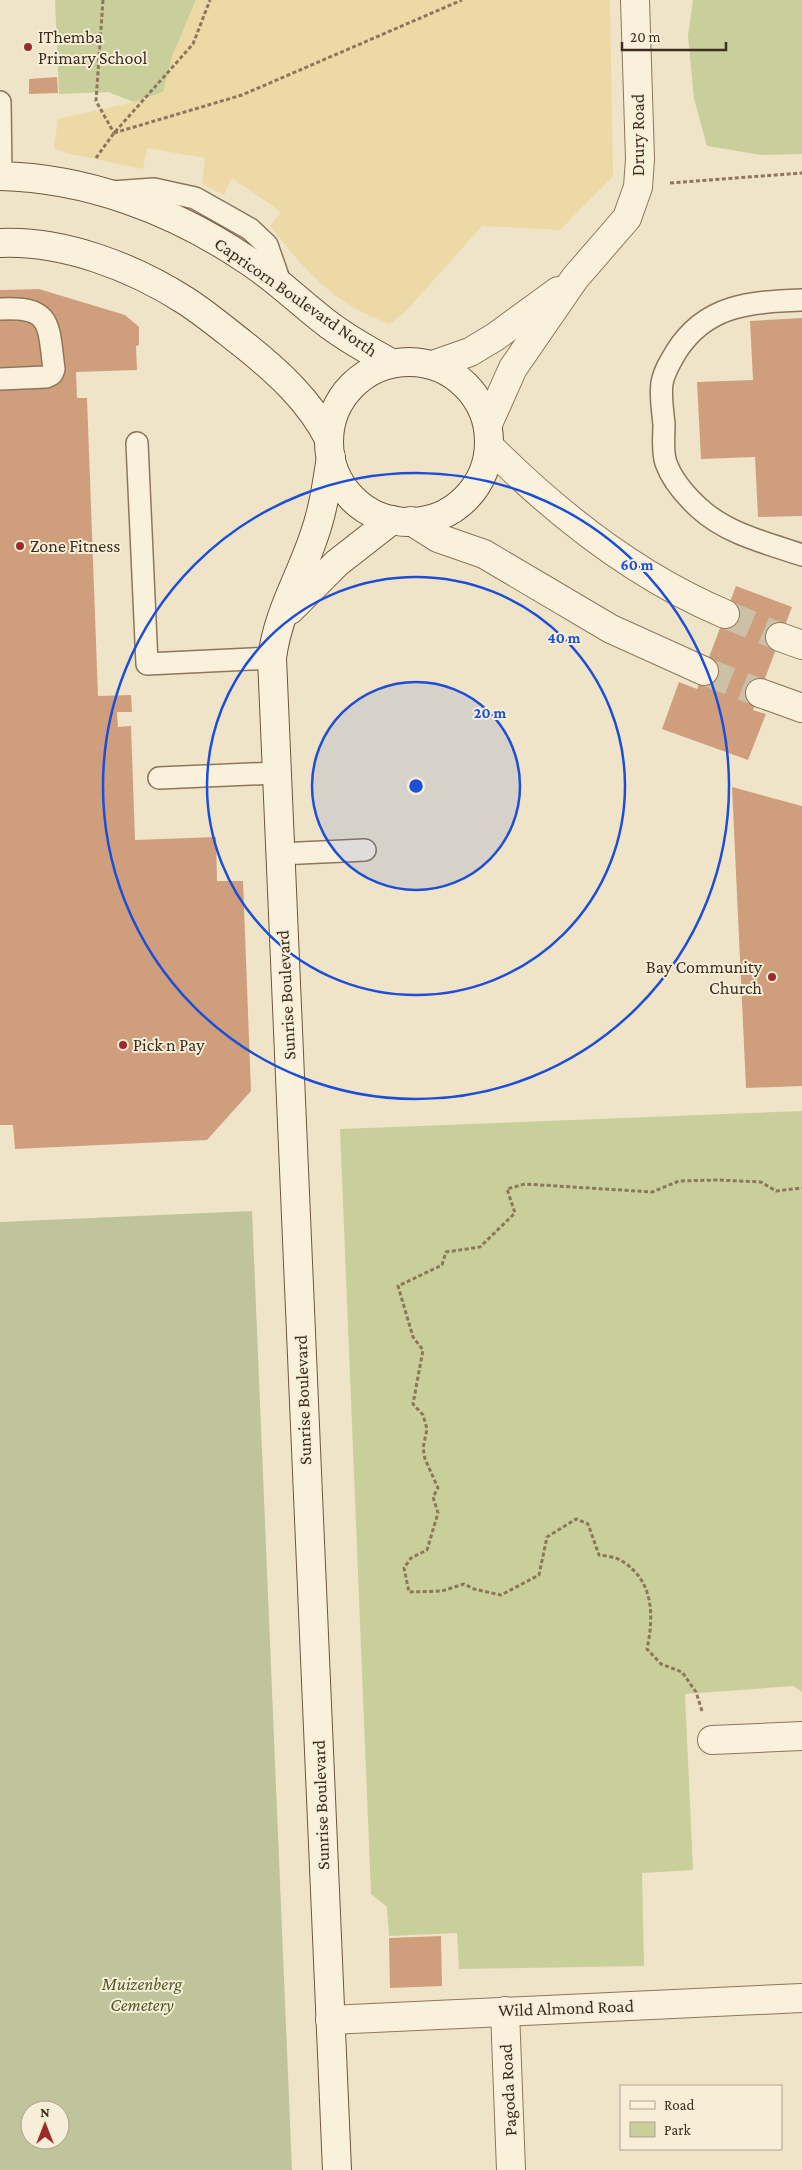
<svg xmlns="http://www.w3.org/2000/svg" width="802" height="2170" font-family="'Crimson Pro',serif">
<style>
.green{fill:#c9cf9b}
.sand{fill:#ecd9a5}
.cemetery{fill:#bfc49a;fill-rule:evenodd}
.building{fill:#cf9f7d}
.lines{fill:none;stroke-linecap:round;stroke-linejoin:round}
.street-tunnel{stroke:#ccc0a6;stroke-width:28;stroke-dasharray:28 14;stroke-linecap:butt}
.lane-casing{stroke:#8d765c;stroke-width:24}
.street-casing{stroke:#8d765c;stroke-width:30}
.secondary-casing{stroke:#6f573f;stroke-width:30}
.path{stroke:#8d765c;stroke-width:3;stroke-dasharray:4 2.5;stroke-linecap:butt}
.lane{stroke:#faf1dc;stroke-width:21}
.street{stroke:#faf1dc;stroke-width:28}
.secondary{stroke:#faf1dc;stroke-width:28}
.ring{fill:none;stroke:#1d4ed8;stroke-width:2.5}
.poi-dot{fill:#9e2a2b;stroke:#f7eed8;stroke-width:2}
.labels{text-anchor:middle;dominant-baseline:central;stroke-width:4;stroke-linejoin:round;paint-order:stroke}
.poi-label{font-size:18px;fill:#3d2e20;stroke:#f7eed8;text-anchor:start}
.street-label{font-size:18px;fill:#3d2e20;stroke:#f7eed8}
.park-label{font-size:18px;font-style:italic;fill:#4d5a26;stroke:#f7eed8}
.centre{fill:#1d4ed8;stroke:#f7eed8;stroke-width:2.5}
.ring-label{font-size:15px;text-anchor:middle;font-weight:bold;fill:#1d4ed8;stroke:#f7eed8;stroke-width:4;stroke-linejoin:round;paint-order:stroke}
</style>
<rect width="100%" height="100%" fill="#f0e4c8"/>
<g class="green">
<path d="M 55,0 L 196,0 L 172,57 L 164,92 L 134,102 L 108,92 L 59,94 Z"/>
<path d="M 693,0 L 802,0 L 802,154 L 761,155 L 707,146 L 694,99 L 688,36 Z"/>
<path d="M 802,1111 L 802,1692 L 794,1686 L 685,1694 L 693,1870 L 642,1873 L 644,1966 L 459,1969 L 457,1933 L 389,1936 L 387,1907 L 371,1894 L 340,1129 Z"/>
</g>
<path class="sand" d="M 196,0 L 610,0 L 613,176 L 560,230 L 482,226 L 406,311 L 390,324 C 331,302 308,273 270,226 L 281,212 L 232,178 L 224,195 L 202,184 L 205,158 L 147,148 L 143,169 L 66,153 L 54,148 L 58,119 L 134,102 L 163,92 L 172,57 Z"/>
<path class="cemetery" d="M 252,1211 L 292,2170 L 0,2170 L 0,1222 ZM 30,2110 L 60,2110 L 60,2140 L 30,2140 Z"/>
<g class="building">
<path d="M 57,77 L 58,93 L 29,94 L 29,79 Z"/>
<path d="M 39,289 L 125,315 L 139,327 L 139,345 L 136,346 L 137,370 L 76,372 L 77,398 L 87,398 L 98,696 L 131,695 L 132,712 L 117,712 L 118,727 L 131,726 L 135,840 L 216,837 L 217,881 L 243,881 L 251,1091 L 207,1140 L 15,1149 L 13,1125 L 0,1125 L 0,290 Z"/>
<path d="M 802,318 L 802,516 L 758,517 L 755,457 L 701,459 L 697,382 L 753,380 L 750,321 Z"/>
<path d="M 736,586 L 792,607 L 753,710 L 766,714 L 748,760 L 662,729 L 679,682 L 697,689 Z"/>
<path d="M 732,787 L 802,806 L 802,1086 L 746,1088 Z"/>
<path d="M 441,1936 L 442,1986 L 390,1988 L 389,1938 Z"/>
</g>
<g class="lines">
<g class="street-tunnel">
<path d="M 725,614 L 780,637"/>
<path d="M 704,671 L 760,693"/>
</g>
<g class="lane-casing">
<g id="lane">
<path d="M 0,102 L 1,176"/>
<path d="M 112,192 L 154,189 L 195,198 L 250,229 L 267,245 L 281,285"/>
<path d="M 802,300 C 751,302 706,304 676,352 C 670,362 664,372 662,383 C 660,396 663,412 664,425 C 664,436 662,452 666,463 C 672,480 686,496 699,508 C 727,534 767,543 802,555"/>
<path d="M 0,309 C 53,306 48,325 54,369 L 52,374 L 46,377 L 0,379"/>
<path d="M 137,443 L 147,664 L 272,658"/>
<path d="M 159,778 L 276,773"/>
<path d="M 279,854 L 365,850"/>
</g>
</g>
<g class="street-casing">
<g id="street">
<path d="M 433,365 L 470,352 L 495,337 L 558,291"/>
<path d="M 488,424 L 513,368 L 575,278 L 627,218 L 638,187 L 640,159 L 635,0"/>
<path d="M 490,447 C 558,515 635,576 725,614"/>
<path d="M 411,521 L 438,538 L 484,554 L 611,629 L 704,671"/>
<path d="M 780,637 L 802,645"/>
<path d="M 760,693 L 802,708"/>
<path d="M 712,1740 L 802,1736"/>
<path d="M 505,2011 L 511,2170"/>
<path d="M 330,2020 L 802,1998"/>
</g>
</g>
<g class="secondary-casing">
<g id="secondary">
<path d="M 0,176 C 87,178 172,210 244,258 C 273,276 297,300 324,321 C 345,338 368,350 391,363"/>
<path d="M 0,243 C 63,240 133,267 186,301 C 206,314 225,330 243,344 C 277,371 310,401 329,439"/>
<circle cx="409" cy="442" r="80"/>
<path d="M 331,457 C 327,483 323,511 314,536 C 300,578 278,612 272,658 L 337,2170"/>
<path d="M 290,610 L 337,563 L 392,520"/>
</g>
</g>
<g class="path">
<path d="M 103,0 L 96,101 L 114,133"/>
<path d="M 114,133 L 242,95 L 462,0"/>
<path d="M 96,158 L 114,133 L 193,44 L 210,0"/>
<path d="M 670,183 L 802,173"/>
<path d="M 702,1711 L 696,1692 L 682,1672 L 661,1664 L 647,1649 C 654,1616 654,1581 622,1561 C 616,1557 606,1556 599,1555 L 588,1524 L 576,1519 L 547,1537 L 539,1575 L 501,1595 L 474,1589 L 464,1584 L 442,1591 L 409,1592 L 404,1568 L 411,1558 L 427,1550 L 438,1513 L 433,1497 L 438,1488 L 425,1459 L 423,1448 L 427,1429 L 423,1415 L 413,1404 L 423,1350 L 413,1337 L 398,1286 L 442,1265 L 446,1252 L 480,1247 L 515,1213 L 507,1189 L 525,1184 L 652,1192 L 679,1181 L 718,1180 L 761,1182 L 776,1191 L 802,1188"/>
</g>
<use href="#lane" class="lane"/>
<use href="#street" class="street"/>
<use href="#secondary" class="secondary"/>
</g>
<circle cx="416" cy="786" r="104" fill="#1d4ed8" fill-opacity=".12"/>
<g class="ring">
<circle cx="416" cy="786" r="104"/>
<circle cx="416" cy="786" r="209"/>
<circle cx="416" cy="786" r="313"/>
</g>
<g class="poi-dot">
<circle cx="28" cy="47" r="5"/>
<circle cx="20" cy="546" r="5"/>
<circle cx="772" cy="977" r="5"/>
<circle cx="123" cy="1045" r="5"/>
</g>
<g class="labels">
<g class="poi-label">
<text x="38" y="37">IThemba<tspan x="38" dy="21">Primary School</tspan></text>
<text x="30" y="546">Zone Fitness</text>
<text x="762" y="967" text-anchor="end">Bay Community<tspan x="762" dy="21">Church</tspan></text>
<text x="133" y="1045">Pick n Pay</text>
</g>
<g class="street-label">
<text transform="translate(638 135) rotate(-90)">Drury Road</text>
<text transform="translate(296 297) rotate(35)">Capricorn Boulevard North</text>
<text transform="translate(286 995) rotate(-93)">Sunrise Boulevard</text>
<text transform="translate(303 1400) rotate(-92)">Sunrise Boulevard</text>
<text transform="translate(321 1805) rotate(-92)">Sunrise Boulevard</text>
<text transform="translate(566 2008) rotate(-2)">Wild Almond Road</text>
<text transform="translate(508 2090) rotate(-93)">Pagoda Road</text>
</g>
<g class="park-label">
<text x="142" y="1984">Muizenberg<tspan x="142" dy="21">Cemetery</tspan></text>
</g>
</g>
<circle cx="416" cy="786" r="8" class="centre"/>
<g class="ring-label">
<text x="637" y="570">60 m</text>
<text x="564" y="643">40 m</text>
<text x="490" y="718">20 m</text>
</g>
<rect x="620" y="2085" width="162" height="65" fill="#f7eed8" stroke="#ada18e"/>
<rect x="630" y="2101" width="25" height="8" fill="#faf1dc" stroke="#ada18e"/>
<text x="664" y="2110" font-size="15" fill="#3d2e20">Road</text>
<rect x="630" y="2122" width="25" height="15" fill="#c9cf9b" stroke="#ada18e"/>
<text x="664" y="2135" font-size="15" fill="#3d2e20">Park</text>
<g transform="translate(45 2125)"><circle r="24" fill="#f7eed8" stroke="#ada18e"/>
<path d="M0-4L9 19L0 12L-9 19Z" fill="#9e2a2b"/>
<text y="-8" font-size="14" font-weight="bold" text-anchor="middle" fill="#3d2e20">N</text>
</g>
<path d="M622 42v8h104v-8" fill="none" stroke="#3d2e20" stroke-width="2.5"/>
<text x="630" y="42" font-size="15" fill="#3d2e20" stroke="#f7eed8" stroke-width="4" paint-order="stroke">20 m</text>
</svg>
